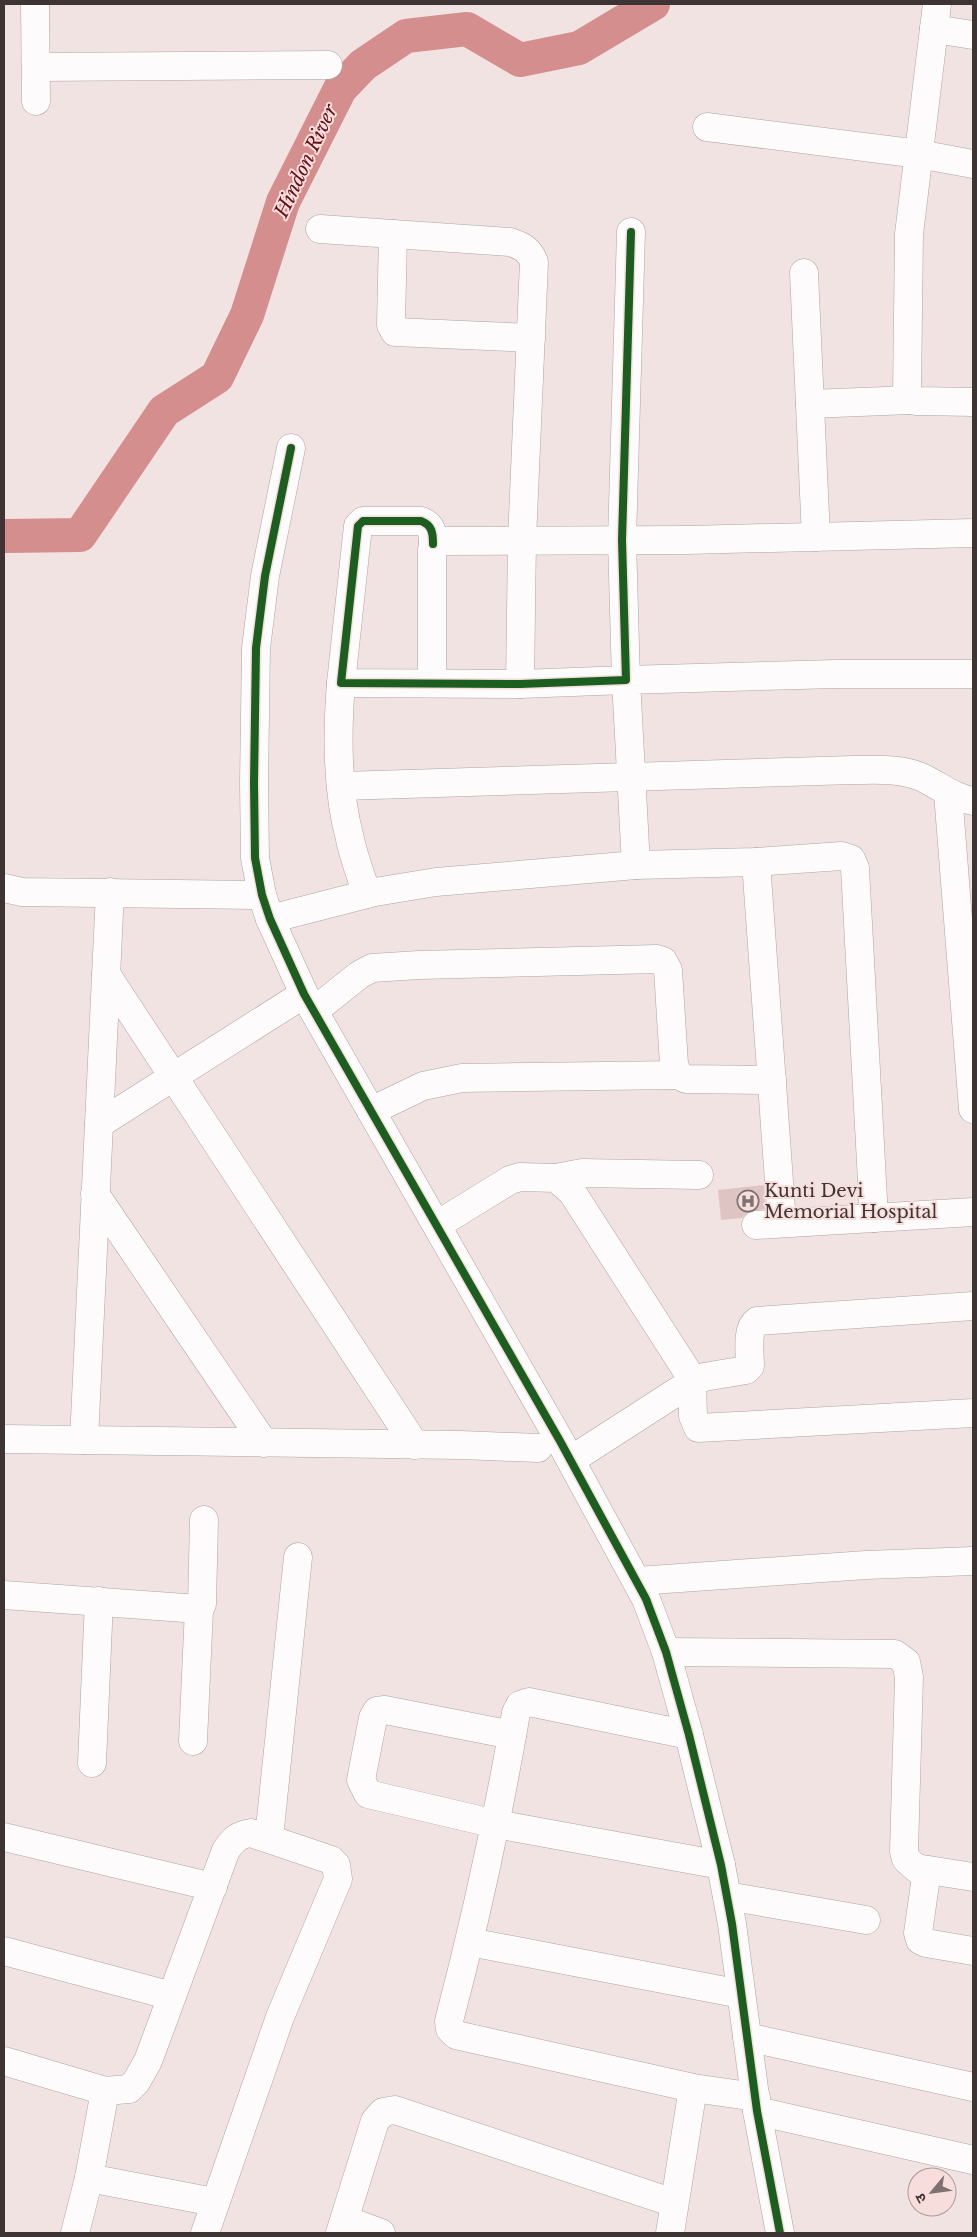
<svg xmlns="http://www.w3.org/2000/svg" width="977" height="2237" font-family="'Libre Baskerville','Noto Sans Devanagari',serif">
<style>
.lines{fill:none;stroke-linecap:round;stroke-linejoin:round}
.river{stroke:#d48e8d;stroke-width:34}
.building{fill:#dec5c4}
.minor-casing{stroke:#aea4a3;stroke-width:29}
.minor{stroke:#fdfbfb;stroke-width:28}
.cycleway-casing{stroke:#f7dedc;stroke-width:11}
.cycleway{stroke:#1b5e20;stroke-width:8}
.labels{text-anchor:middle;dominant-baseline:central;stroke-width:4;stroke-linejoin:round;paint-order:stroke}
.poi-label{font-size:18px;fill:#3e3434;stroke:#f7dedc;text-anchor:start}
.water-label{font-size:19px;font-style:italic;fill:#661018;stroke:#f7dedc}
</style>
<rect width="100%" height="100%" fill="#f1e3e2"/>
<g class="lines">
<path class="river" d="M 4,536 L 80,535 L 164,411 L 217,377 L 247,315 L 283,202 L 340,89 L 363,65 L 406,36 L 467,29 L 520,60 L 579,48 L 653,4"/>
</g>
<path class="building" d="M 764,1185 L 765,1209 L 748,1212 L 742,1218 L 721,1220 L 718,1190 Z"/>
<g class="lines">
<g class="minor-casing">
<g id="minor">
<path d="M 35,4 L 36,101"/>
<path d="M 937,4 L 909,234 L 907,395 L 910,400 L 916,401 L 973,402"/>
<path d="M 934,29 L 973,35"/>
<path d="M 36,67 L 328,65"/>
<path d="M 707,127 L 919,154 L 973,164"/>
<path d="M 320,229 L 510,242 C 522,246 529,249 534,262 L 522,540 L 520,684"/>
<path d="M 393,234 L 391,325 L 395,332 L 531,338"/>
<path d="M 804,273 L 816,537"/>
<path d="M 810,404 L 910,400"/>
<path d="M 291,448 L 265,576 L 256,648 L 254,783 L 255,858 L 262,895 L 270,919 L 304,994 L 560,1441 L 646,1599 L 666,1652 L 689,1735 L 721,1865 L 732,1924 L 757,2111 L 780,2233"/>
<path d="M 433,544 C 433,533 432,525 421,521 L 363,521 L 358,526 L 341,683 L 520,684 L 626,680 L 622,540 L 631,232"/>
<path d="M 341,683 C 337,732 337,791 350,839 C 354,858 361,876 367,894"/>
<path d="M 432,683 L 432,550 L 433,544 L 438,541 L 687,540 L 973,533"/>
<path d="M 342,786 L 853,770 C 876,770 900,768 921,777 C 939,785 953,798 973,801"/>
<path d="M 948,793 L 973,1109"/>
<path d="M 756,862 L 782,1223"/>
<path d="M 636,865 L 756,862 L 842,856 L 851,859 L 855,868 L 874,1218"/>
<path d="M 4,888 L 22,892 L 262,895"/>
<path d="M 270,919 L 375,892 L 436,882 L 636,865 L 626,680 L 836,674 L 973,674"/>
<path d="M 106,974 L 415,1445"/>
<path d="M 314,1011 L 359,975 L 372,968 L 419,965 L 657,959 L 663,961 L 668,970 L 674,1064 L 678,1075 L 686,1079 L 772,1080"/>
<path d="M 371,1111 L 423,1086 L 462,1078 L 678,1075"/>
<path d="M 99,1124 L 304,994"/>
<path d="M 556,1178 L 582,1173 L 699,1175"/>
<path d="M 95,1194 L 264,1443"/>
<path d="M 437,1225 L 510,1180 L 520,1177 L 556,1178 L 572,1192 L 687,1371 L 692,1382 L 693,1416 L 698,1428 L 973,1413"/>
<path d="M 756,1225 L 973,1212"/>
<path d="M 4,1439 L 461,1445 L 538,1448"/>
<path d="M 84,1440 L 110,892"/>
<path d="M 571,1460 L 692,1382 L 704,1377 L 746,1370 L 750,1366 C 750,1353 746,1329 757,1321 L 973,1306"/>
<path d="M 637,1581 L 866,1565 L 973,1561"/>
<path d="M 4,1595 L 199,1609 L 202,1604 L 204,1520"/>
<path d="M 666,1652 L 895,1654 L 906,1662 L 909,1677 L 904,1851 L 906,1859 L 916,1868 L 973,1877"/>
<path d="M 512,1735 L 385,1710 L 377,1711 L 373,1718 L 361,1780 L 368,1794 L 496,1824 L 721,1865"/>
<path d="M 689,1735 L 529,1702 L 520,1705 L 516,1713 C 498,1817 476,1919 449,2021 L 450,2029 L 456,2035 L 693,2088 L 756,2097"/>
<path d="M 193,1741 L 199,1609"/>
<path d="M 92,1763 L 99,1601"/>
<path d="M 4,1837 L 213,1887"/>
<path d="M 269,1838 L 298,1557"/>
<path d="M 927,1870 L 918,1933 L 920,1940 L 926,1943 L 973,1951"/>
<path d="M 727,1896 L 866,1920"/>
<path d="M 470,1942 L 741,1994"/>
<path d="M 4,1951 L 172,1996"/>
<path d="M 747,2037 L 973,2087"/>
<path d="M 4,2061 L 105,2091 L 129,2089 L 136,2082 L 148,2061 L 226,1850 C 234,1839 238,1835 251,1833 L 331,1860 L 336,1865 L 338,1879 L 280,2017 L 205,2233"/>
<path d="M 757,2111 L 973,2160"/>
<path d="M 89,2178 L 214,2202"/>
<path d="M 346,2220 L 381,2233"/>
<path d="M 75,2233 L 89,2178 L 105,2091"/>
<path d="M 340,2233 L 375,2121 L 383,2112 L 395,2110 L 674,2203"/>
<path d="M 670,2233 L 693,2088"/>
</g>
</g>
<use href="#minor" class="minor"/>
<g class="cycleway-casing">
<g id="cycleway">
<path d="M 291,448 L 265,576 L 256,648 L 254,783 L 255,858 L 262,895 L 270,919 L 304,994 L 560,1441 L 646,1599 L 666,1652 L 689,1735 L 721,1865 L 732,1924 L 757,2111 L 780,2233"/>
<path d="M 433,544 C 433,533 432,525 421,521 L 363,521 L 358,526 L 341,683 L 520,684 L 626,680 L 622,540 L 631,232"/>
</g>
</g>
<use href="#cycleway" class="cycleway"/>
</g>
<defs>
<g id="hospital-ring" transform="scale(1.125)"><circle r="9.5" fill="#f7dedc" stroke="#7d7171" stroke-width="1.5"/><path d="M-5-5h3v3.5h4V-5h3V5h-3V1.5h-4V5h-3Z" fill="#7d7171"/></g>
</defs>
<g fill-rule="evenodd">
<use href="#hospital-ring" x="748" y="1201"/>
</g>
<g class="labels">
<g class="poi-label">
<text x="764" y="1191">Kunti Devi<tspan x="764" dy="21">Memorial Hospital</tspan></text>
</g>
<g class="water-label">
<text transform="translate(306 161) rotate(-65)">Hindon River</text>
</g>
</g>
<rect width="977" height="2237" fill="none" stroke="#3e3434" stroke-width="10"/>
<g transform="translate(932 2192) rotate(241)"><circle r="24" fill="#f7dedc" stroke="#ad9a99"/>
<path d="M0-4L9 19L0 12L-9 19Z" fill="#7d7171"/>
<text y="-8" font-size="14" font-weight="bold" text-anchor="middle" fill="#3e3434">उ</text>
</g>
</svg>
